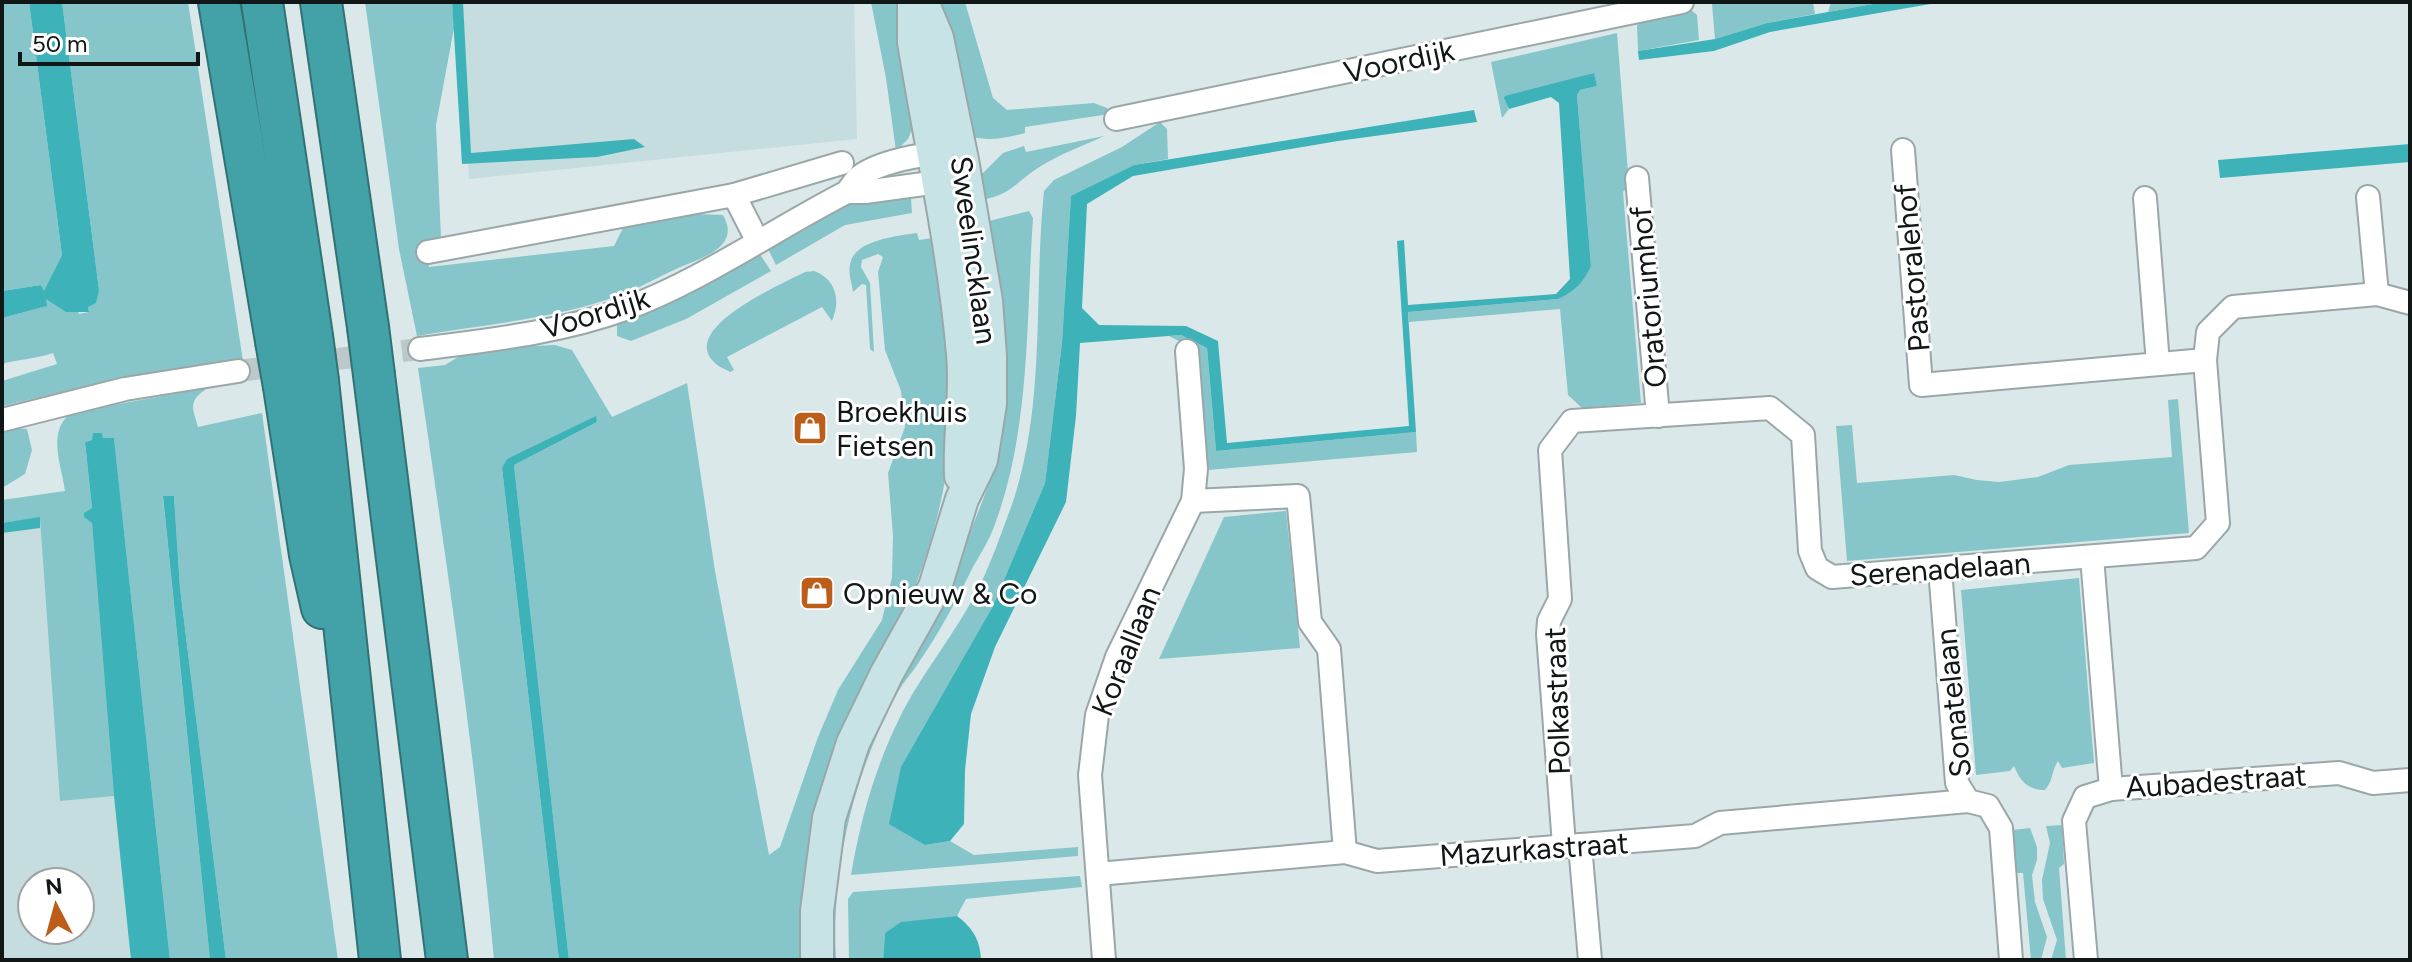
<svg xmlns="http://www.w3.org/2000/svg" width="2412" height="962" font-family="Figtree,sans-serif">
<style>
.built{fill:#c5ddde;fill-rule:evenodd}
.green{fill:#86c6ca}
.water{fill:#3eb2b9}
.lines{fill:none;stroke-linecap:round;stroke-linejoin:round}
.street-tunnel{stroke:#bcc8c9;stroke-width:22;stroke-dasharray:22 11;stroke-linecap:butt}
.street-casing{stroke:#9aa7a8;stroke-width:26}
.secondary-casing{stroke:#9aa7a8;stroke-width:36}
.highway-casing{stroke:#327175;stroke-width:44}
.street{stroke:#fff;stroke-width:22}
.secondary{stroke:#c7e3e5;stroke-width:32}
.highway{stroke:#43a2a8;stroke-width:40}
.highway-bridge-casing{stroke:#327175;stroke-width:44;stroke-linecap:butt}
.highway-bridge{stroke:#43a2a8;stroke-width:40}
.labels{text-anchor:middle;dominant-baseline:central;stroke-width:6;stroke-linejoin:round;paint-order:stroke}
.street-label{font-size:30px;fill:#111616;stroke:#fff}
.poi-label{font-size:30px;fill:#111616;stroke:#fff;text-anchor:start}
</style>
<rect width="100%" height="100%" fill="#dae8e9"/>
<g class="built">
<path d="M 459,2 L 854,2 L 857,139 L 469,179 Z"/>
<path d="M 92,508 L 148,960 L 2,960 L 2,525 ZM 32,882 L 80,882 L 80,930 L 32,930 Z"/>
</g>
<g class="green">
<path d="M 2,2 L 29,2 L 62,255 L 44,292 L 41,285 L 2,291 Z"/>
<path d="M 62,2 L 188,2 L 243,361 L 104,382 L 2,406 L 2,381 L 57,364 L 53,353 C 36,359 19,359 2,364 L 2,318 L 46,306 L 45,298 L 78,310 L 79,314 L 89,312 L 88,307 L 99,290 Z"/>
<path d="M 365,2 L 452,2 L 454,28 L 436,125 L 441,238 L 439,251 L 427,255 L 429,267 L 614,246 L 624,226 L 697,214 L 723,215 C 742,248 700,258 676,269 C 656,278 636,290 615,297 C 552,319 482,325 417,336 L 399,249 Z"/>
<path d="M 871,2 L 900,2 L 915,123 L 908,139 L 896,151 L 886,78 Z"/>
<path d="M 936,2 L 965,2 L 993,98 L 1007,110 L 1094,103 L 1107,108 L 1109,114 L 1025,127 L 1025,133 C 1005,138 988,142 969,136 Z"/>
<path d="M 1720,2 L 1813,2 L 1815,14 L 1767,23 L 1715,39 L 1712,4 Z"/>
<path d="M 1831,2 L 1884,2 L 1828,12 Z"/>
<path d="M 1689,8 L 1697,15 L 1699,40 L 1638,51 L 1637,25 L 1648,19 Z"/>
<path d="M 1617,33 L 1629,185 L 1623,192 L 1641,403 L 1582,408 L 1568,395 L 1560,309 L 1409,322 L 1408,312 L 1558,299 L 1591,266 L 1577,95 L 1580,90 L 1597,86 L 1593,73 L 1507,108 L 1509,109 L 1502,118 L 1491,62 Z"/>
<path d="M 1160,122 L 1167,129 L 1168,159 L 1134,165 L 1071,197 L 1062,343 L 1045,483 L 992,608 L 925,845 L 950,841 L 974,855 L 1078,847 L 1078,856 L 851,875 C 860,821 875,768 899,719 C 922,672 958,631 981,583 C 992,560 1001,534 1010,510 C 1047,408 1033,297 1044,191 L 1054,180 L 1122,147 Z"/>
<path d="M 1104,136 C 1083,146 1060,154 1041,166 C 1017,181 1011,195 981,200 L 977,179 L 1003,153 L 1024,146 L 1026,152 Z"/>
<path d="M 900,194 L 911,198 L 912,213 L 845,225 L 776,265 L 767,247 L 843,204 Z"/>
<path d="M 1029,211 L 1033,218 C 1026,319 1031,427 995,524 C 990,539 981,553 973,567 C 957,599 940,632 919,662 C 913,672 904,681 898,692 C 854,772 831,868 836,960 L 828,960 L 842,807 L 901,668 L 964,548 L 991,479 L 998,428 L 985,222 Z"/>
<path d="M 917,233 L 919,240 L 939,237 C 944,274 953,311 954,348 C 958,438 942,524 907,607 L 804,960 L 569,960 L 514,465 L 597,422 L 595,417 L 502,468 L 559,960 L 494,960 C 476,762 447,565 418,368 L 445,365 L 471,349 L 555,345 L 572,350 L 612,417 L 687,383 L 715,571 L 769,855 L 780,847 L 818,737 L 838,690 L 882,620 L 892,577 L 893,536 L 888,473 L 905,427 L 901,391 L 885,350 L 878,272 L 883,257 L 878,254 L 862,260 L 861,267 L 870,283 L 874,352 L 870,349 L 866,285 L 862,284 L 853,292 C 852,284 848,273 850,265 C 853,240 897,236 917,233 Z"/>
<path d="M 759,253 L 771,271 L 686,319 L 631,341 L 617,336 L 617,323 L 689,294 L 710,277 Z"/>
<path d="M 814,271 C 836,279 841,300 832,321 L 822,307 L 727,357 L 734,370 L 730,372 C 725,369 717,366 714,362 C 679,328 782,284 805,272 Z"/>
<path d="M 1181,335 L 1207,348 L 1216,451 L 1416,432 L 1417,452 L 1208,470 L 1198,351 L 1169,336 Z"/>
<path d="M 208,388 C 188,401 192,406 198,427 L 262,413 L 338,960 L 226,960 L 180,588 L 174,496 L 163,497 L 210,960 L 170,960 L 114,439 L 103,438 L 102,433 L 94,433 L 92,440 L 85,442 L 92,508 L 85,513 L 84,517 L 92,522 L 114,796 L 60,801 L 40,518 L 2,523 L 2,500 L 65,491 C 61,464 46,429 73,412 Z"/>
<path d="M 2178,399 L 2189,533 L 1847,561 L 1836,426 L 1852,425 L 1857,483 L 1954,475 L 1977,480 L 1999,482 L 2038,477 L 2069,465 L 2172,457 L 2168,400 Z"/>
<path d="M 16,428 L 27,429 L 32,450 L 25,474 L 2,488 L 2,431 Z"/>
<path d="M 1286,511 L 1300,648 L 1159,659 L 1224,517 Z"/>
<path d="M 2079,578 L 2094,763 L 2062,768 L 2058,761 C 2051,772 2054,779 2045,790 C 2028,790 2020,781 2014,766 L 2010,771 L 1976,775 L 1961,590 Z"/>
<path d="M 2062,825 L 2064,864 L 2059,868 L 2066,960 L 2051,960 L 2057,940 L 2043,899 L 2042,880 L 2050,843 L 2046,826 Z"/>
<path d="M 2030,828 L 2037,847 L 2037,860 L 2032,875 L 2035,902 L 2047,937 L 2041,960 L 2031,960 L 2023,873 L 2016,873 L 2012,830 Z"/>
<path d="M 1080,876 L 1082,887 L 966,899 L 957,916 L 901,923 L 885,933 L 883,960 L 849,960 L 848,899 L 853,892 Z"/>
</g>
<g class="water">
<path d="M 29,2 L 62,2 L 99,290 L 96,303 L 88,307 L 89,312 L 66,312 L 46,299 L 47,306 L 2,318 L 2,291 L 41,285 L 44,291 L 62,255 Z"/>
<path d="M 452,2 L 463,2 L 471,153 L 634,139 L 645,147 L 597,157 L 462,164 Z"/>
<path d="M 1884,2 L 1942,2 L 1770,32 L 1714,51 L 1639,60 L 1638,51 L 1715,39 L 1767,23 Z"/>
<path d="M 1594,73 L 1597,86 L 1580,90 L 1577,95 L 1591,266 C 1583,283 1575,291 1558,299 L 1408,312 L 1416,432 L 1216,451 L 1207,348 L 1181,335 L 1080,343 L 1076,416 L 1066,502 L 995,647 L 971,714 L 965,770 L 964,824 L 950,841 L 925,845 L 889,824 L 901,767 L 992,608 L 1045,483 L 1062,343 L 1071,196 L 1134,165 L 1474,110 L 1477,122 L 1338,141 L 1133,176 L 1087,204 L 1082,308 L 1099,325 L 1186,326 L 1218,341 L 1227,443 L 1409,426 L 1397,241 L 1404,240 L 1408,305 L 1556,294 L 1570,279 L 1559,103 L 1551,97 L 1509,109 L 1504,98 L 1505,96 Z"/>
<path d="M 2410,144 L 2410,162 L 2220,178 L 2218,160 Z"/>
<path d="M 596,416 L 597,422 L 514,465 L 569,960 L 559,960 L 502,468 L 507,459 Z"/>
<path d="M 93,433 L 102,433 L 103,438 L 114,438 L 170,960 L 131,960 L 114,796 L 92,523 L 84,517 L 84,513 L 92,508 L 85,442 L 92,440 Z"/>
<path d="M 163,496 L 174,496 L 180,588 L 226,960 L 210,960 Z"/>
<path d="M 40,517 L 40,528 L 2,533 L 2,523 Z"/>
<path d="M 957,916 C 973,928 980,940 981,960 L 883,960 L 885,933 L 901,922 Z"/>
</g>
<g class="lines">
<path class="street-tunnel" d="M 238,371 L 420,349"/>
<g class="street-casing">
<g id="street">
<path d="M 1116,119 L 1682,2"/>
<path d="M 1903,150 L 1921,385 L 2205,360 L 2208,332 L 2233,307 L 2377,294 L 2410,303"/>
<path d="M 1637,178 L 1658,416"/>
<path d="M 847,192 L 865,192 L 938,182 L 949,172"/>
<path d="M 734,195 L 842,163"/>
<path d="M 2368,197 L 2377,294"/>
<path d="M 2145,198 L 2158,364"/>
<path d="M 428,252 L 734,195 L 757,240"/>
<path d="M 420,349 C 489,340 559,333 625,309 C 703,280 773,230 847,192 C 851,187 855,180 859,177 C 877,163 925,151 946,156"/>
<path d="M 2,420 L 125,389 L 238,371"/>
<path d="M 1193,501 L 1298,496 L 1310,622 L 1329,649 L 1345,852"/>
<path d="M 2092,557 L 2111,789 L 2339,773 L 2373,783 L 2410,780"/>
<path d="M 1940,569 L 1957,783 L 1968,801 L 1988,806 L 2001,828 L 2011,960"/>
<path d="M 1564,845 L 1548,634 L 1549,621 L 1560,599 L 1550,450 L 1572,421 L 1770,408 L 1803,435 L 1810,551 L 1817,568 L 1832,577 L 2196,548 L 2218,523 L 2205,360"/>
<path d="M 1580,845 L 1590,960"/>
<path d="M 1098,874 L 1345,852 L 1377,861 L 1695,836 L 1720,823 L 1968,801"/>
<path d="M 1104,960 L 1090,775 L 1097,715 L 1117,657 L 1193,501 L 1196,469 L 1187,351"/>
<path d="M 2086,960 L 2074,821 L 2085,797 L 2111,789"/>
</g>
</g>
<g class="secondary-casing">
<g id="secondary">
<path d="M 914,2 L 914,42 C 931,146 954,250 963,354 C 967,395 959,435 961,476"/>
<path d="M 817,960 L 817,911 L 829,818 L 853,743 L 887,673 L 935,587 L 962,499 L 981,460 L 990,404 L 990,356 L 986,301 L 962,160 L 937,38 L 922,2"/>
</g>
</g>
<g class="highway-casing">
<g id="highway">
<path d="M 219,2 L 276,341"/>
<path d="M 262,2 L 312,336"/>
<path d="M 321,2 L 368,327"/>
<path d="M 374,375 L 447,960"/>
<path d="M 318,381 L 380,960"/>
<path d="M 284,387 L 310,555 L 322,608"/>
</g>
</g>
<use href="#street" class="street"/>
<use href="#secondary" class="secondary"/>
<use href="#highway" class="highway"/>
<g class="highway-bridge-casing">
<g id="highway-bridge">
<path d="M 368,327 L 374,375"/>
<path d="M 312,336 L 318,381"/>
<path d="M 276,341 L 284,387"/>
</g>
</g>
<use href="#highway-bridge" class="highway-bridge"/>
</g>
<defs>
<g id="shop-square" transform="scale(1.8)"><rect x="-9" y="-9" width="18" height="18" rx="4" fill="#bd5d1a" stroke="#fff"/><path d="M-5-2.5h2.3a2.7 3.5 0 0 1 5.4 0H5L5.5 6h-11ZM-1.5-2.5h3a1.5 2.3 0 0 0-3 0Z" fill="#fff"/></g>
</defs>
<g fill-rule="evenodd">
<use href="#shop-square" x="810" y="428"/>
<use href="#shop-square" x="817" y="593"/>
</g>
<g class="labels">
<g class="street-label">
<text transform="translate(1399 61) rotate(-12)">Voordijk</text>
<text transform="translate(974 250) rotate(82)">Sweelincklaan</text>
<text transform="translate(1912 268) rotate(-95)">Pastoralehof</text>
<text transform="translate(1648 297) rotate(-95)">Oratoriumhof</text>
<text transform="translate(595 313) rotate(-17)">Voordijk</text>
<text transform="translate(1940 569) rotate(-4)">Serenadelaan</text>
<text transform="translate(1126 651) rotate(-68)">Koraallaan</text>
<text transform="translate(1557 701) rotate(-92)">Polkastraat</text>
<text transform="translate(1953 703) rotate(-96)">Sonatelaan</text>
<text transform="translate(2216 781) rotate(-4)">Aubadestraat</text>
<text transform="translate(1534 849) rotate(-4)">Mazurkastraat</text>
</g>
<g class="poi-label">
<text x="836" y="411">Broekhuis<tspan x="836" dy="34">Fietsen</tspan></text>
<text x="843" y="593">Opnieuw &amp; Co</text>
</g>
</g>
<rect width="2412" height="962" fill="none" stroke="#111616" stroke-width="8"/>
<g transform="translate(56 906) rotate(354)"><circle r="38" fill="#ffffff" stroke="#a0a2a2" stroke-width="2"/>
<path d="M0-6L14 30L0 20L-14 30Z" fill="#bd5d1a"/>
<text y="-12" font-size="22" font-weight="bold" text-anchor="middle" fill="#111616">N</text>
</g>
<path d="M20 52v12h178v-12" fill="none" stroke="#111616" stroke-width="4"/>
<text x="32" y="52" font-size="24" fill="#111616" stroke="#ffffff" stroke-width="6" paint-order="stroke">50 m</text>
</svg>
